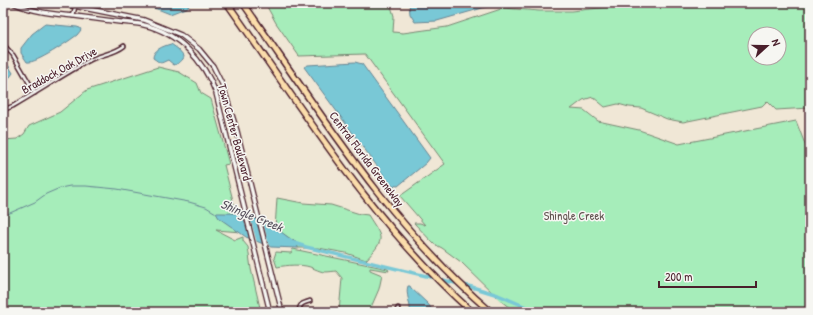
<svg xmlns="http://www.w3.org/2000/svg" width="813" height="315" font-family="'Patrick Hand',sans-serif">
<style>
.green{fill:#a6edba;stroke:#788672;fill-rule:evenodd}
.water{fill:#79c8d6;stroke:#668492}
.pier{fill:#f0e7d6}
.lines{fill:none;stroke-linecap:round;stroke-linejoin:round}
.stream{stroke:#668492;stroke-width:1}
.canal{stroke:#79c8d6;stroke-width:3.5}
.minor-casing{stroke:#4a1f2b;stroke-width:5.5}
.tertiary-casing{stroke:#4a1f2b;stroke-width:6}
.motorway-casing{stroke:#4a1f2b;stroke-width:8}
.minor{stroke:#f6f6f2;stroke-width:2.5}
.tertiary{stroke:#f6f6f2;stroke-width:3.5}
.motorway{stroke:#fbddab;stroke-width:5}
.labels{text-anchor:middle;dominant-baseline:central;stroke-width:3;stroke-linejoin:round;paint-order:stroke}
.street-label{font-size:12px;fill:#4a1f2b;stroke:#f6f6f2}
.park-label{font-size:12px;fill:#61524f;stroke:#f6f6f2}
.water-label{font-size:13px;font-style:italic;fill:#58525e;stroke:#f6f6f2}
</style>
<rect width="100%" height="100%" fill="#f0e7d6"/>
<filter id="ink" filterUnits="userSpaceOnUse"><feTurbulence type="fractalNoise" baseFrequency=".025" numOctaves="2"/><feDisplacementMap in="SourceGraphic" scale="8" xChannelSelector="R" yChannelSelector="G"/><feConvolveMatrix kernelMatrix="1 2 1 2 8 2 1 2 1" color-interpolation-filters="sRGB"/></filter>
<g filter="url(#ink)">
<g class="green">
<path d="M 265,3 L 390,3 L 394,16 L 393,32 L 403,33 L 447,27 L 504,8 L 539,11 L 571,11 L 648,3 L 810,3 L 810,108 L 776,110 L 767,101 L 762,106 L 683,122 L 667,119 L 641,108 L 629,107 L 618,104 L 605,107 L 593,97 L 583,100 L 571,109 L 584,110 L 598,121 L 639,130 L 679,144 L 796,121 L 810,157 L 810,312 L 515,312 L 501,301 L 461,262 L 442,248 L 434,244 L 414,223 L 420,223 L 425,225 L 400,196 L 445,164 L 365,54 L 299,56 L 276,23 ZM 755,34 L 779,34 L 779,58 L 755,58 Z"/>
<path d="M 158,67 L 179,72 L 197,83 L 201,93 L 211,99 L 229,164 L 224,165 L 241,232 L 216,230 L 235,240 L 243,237 L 243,241 L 248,247 L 251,269 L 261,312 L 3,312 L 3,140 L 17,139 L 24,134 L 29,126 L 60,112 L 87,90 Z"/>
<path d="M 277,198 L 303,203 L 331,205 L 360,214 L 368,215 C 383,239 386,238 366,260 L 346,253 L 318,248 L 298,248 L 297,243 L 275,229 Z"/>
<path d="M 293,249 L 388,269 L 389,271 L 370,268 L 370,270 L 382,275 L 379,289 L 369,312 L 339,312 L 342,278 L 336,271 C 321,273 323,272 310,267 C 300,264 288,265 277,267 L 274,258 L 276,252 L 291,253 Z"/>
</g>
<g class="water">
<path d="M 143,3 L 189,3 L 190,4 L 188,7 L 170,14 L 160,10 L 144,5 Z"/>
<path d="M 409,3 L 500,3 L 437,21 L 415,22 L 410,14 Z"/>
<path d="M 45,24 L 77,27 L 80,28 L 81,30 L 77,35 C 69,41 36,64 27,62 L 21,53 L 21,48 L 32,34 Z"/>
<path d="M 171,44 L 178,49 L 184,56 C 184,60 178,64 174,65 L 168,60 C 159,64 162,64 153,58 C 153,50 163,46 171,44 Z"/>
<path d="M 3,57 L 13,73 L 10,77 L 3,80 Z"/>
<path d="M 355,62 L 362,64 L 430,158 L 426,163 L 398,186 L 391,185 L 304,67 L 308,65 Z"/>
<path d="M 216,213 C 232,213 248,213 263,220 C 275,226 285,236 297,243 L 298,248 L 271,247 L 246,237 L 219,218 Z"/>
<path d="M 408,286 L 410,286 L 411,288 L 428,304 L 434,312 L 410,312 C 411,303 405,294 408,286 Z"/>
</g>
<g class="pier">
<path d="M 242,212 L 249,213 L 257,243 L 250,241 Z"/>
<path d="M 255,215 L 262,218 L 270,249 L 263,246 Z"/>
</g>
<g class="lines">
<path class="stream" d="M 3,216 L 35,202 L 46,194 L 60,188 L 70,186 L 86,186 L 117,189 L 189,202 L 206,207 L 216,213"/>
<path class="canal" d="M 294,243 L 306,247 L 472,287 L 498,295 L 538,312"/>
<g class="minor-casing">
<g id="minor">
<path d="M 73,16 L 76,3"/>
<path d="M 3,44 L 13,55 L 35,93"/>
<path d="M 3,110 L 13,106 C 39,91 64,74 90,60 C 102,54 114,54 124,46"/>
<path d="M 299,312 C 299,304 303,303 310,301"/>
<path d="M 396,312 L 398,308"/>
</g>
</g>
<g class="tertiary-casing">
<g id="tertiary">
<path d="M 13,3 C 33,12 53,14 75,16 C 90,18 105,20 120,22 C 128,23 137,23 144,25 C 179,33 204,61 216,93 L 270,312"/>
<path d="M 59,3 L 144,20 L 164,28 L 181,35 L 199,49 L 213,66 L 223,86 L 237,131 L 282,312"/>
</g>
</g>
<g class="motorway-casing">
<g id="motorway">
<path d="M 227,3 C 303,110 373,224 472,312"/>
<path d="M 243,3 C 319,111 390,226 491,312"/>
</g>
</g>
<use href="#minor" class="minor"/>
<use href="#tertiary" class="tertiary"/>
<use href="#motorway" class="motorway"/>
</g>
</g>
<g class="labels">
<g class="street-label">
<text transform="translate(59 70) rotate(-29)">Braddock Oak Drive</text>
<text transform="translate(235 132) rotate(75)">Town Center Boulevard</text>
<text transform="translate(367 159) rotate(53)">Central Florida GreeneWay</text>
</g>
<g class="park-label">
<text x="574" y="215">Shingle Creek</text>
</g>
<g class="water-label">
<text transform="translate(252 215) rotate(22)">Shingle Creek</text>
</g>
</g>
<rect width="813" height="315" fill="none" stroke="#f6f6f2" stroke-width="16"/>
<rect x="8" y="8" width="797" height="299" fill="none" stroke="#4a1f2b" stroke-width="1.5" filter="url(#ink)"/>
<g transform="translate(767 46) rotate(69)"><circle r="19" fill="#f6f6f2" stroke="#b1a0a2"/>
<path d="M0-3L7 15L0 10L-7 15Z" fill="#4a1f2b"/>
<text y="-6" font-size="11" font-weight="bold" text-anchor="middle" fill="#4a1f2b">N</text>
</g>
<path d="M659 281v6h97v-6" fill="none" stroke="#4a1f2b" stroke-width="2"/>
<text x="665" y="281" font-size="12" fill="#4a1f2b" stroke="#f6f6f2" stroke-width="3" paint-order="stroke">200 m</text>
</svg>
